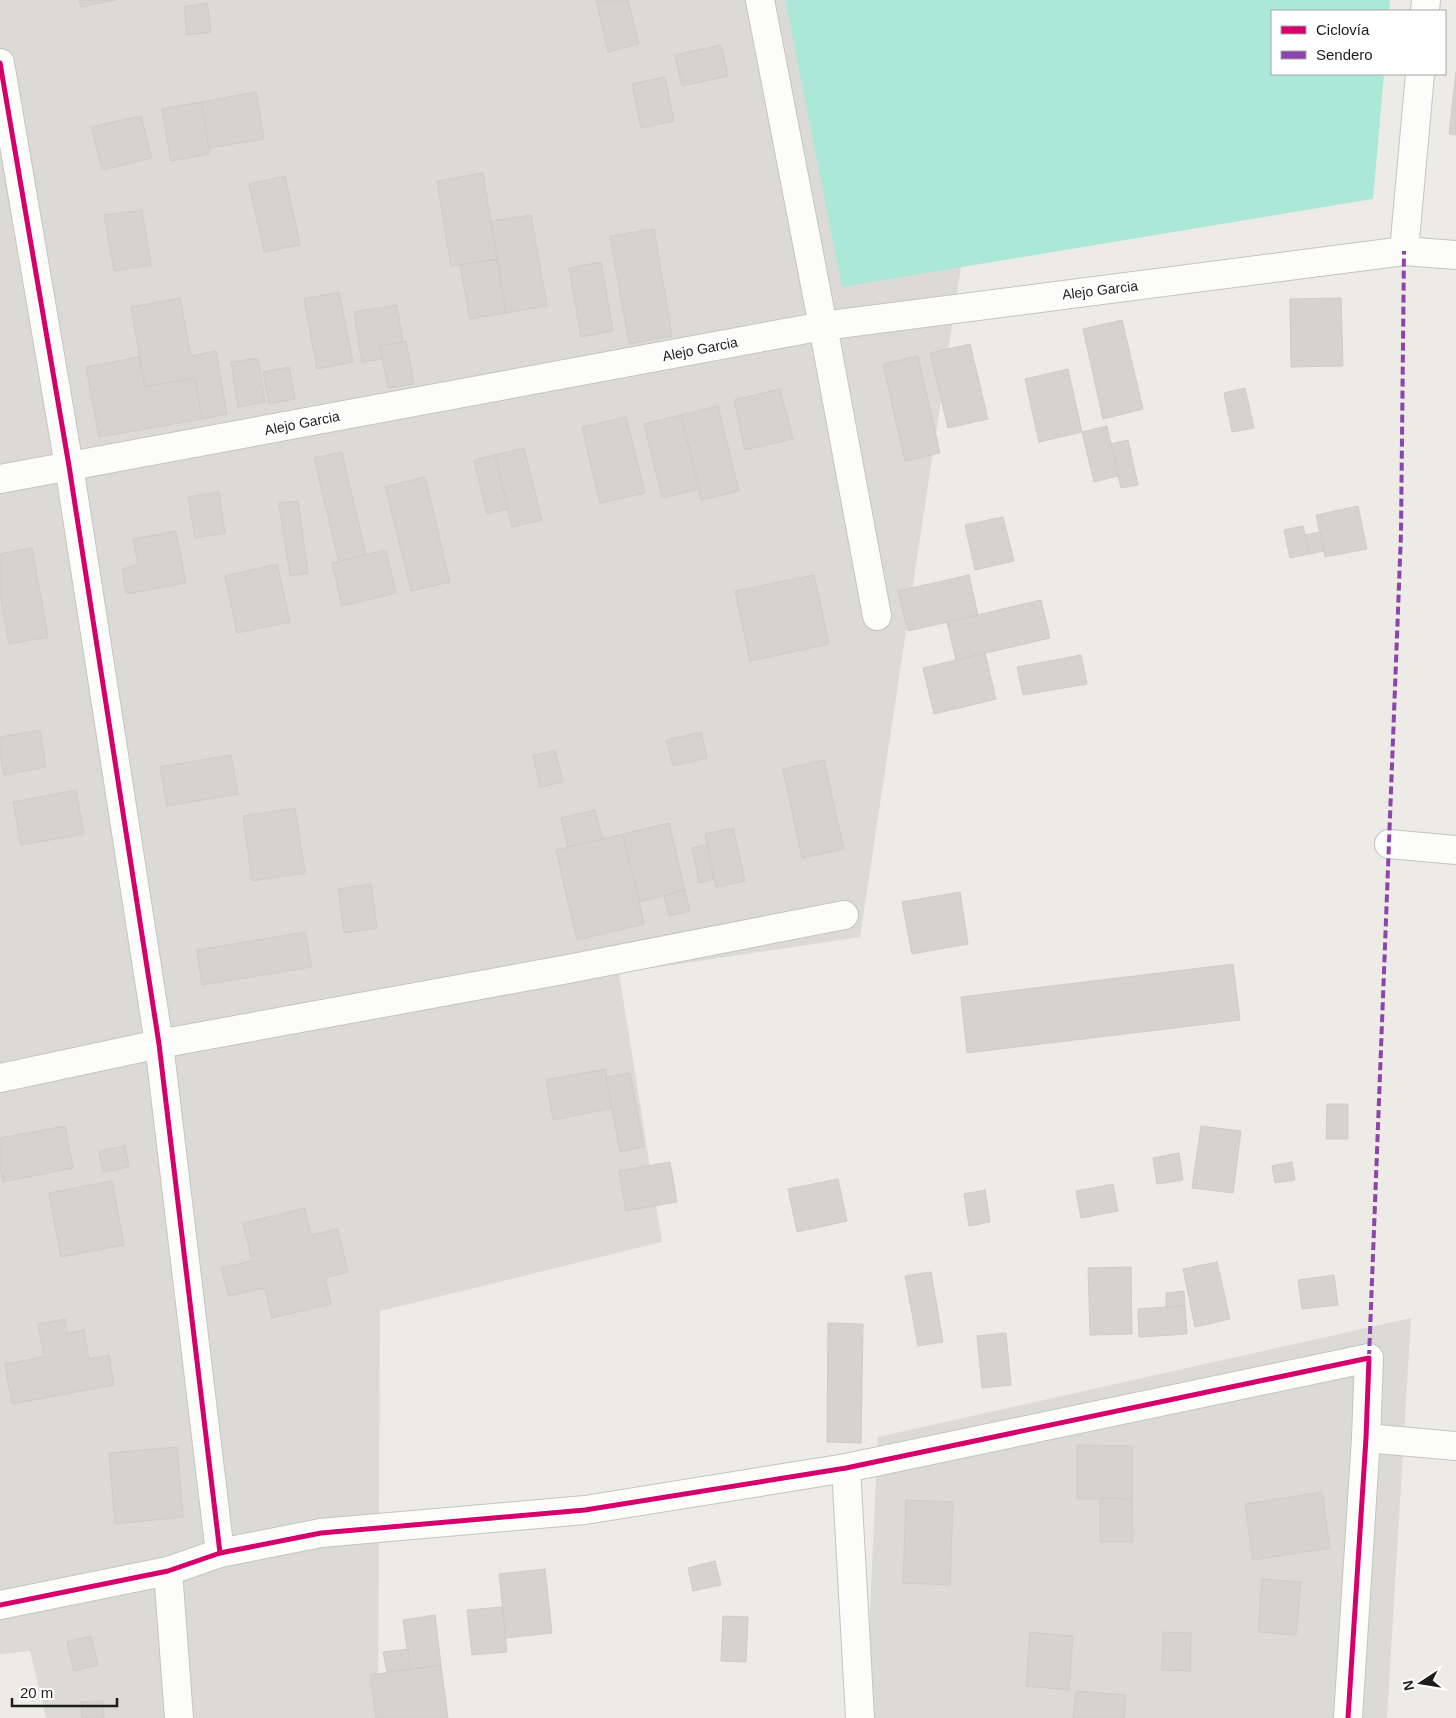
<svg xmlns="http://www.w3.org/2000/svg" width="1456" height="1718" font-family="Helvetica,sans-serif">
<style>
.residential{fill:#dbdad7}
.pitch{fill:#ace8d7}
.building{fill:#d5d3ce;stroke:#cfccc6}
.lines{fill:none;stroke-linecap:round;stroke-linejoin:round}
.street-casing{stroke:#c4c4c1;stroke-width:30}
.street{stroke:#fcfcfb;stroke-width:28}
.quiet{stroke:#8e44ad;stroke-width:4;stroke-dasharray:8 4;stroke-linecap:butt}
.cycleway-casing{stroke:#fff;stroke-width:8}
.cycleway{stroke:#d6006c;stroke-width:5}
.labels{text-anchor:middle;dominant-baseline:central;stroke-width:4.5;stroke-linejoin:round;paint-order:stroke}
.street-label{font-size:14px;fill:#1d1d1d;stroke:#fff}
</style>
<rect width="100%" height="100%" fill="#ecebe5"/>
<g class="residential">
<path d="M 0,0 L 1001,0 L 860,937 L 619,973 L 662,1242 L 380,1311 L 378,1718 L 46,1718 L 30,1651 L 0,1654 Z"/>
<path d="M 1411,1318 L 1387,1718 L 865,1718 L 878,1437 Z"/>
</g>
<path class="pitch" d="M 785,0 L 1390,0 L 1389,11 L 1272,11 L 1272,74 L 1384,74 L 1373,199 L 842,287 Z"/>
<g class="building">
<path d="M 79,0 L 116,0 L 81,7 Z"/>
<path d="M 596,0 L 628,0 L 639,44 L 608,52 Z"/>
<path d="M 207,3 L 211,32 L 187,35 L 184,7 Z"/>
<path d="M 721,45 L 728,76 L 682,86 L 675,55 Z"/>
<path d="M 1456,72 L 1456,135 L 1449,134 Z"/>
<path d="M 665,77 L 674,121 L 641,128 L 632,84 Z"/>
<path d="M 256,92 L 264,139 L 209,148 L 201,102 Z"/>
<path d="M 201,102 L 210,154 L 171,161 L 162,109 Z"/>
<path d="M 141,116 L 152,158 L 102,170 L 91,127 Z"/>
<path d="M 483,173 L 497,259 L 451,266 L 437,181 Z"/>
<path d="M 285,176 L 300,245 L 264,252 L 249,184 Z"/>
<path d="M 142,210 L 151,265 L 114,271 L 104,215 Z"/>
<path d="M 531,215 L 547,306 L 506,313 L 491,221 Z"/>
<path d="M 654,229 L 672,336 L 629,344 L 610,236 Z"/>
<path d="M 497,259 L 506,313 L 470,319 L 460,265 Z"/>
<path d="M 601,262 L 613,331 L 581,337 L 569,268 Z"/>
<path d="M 339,292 L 353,362 L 317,369 L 304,299 Z"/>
<path d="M 180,298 L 191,356 L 216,351 L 227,414 L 202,419 L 195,378 L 145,387 L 131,307 Z"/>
<path d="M 1341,298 L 1343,366 L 1291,367 L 1290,299 Z"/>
<path d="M 397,305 L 403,342 L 380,346 L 383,359 L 362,362 L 354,312 Z"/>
<path d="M 1122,320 L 1143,409 L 1103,419 L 1083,329 Z"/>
<path d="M 406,341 L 414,384 L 388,388 L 380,346 Z"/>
<path d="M 970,344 L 988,419 L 948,428 L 930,353 Z"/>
<path d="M 918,356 L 940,453 L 905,461 L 883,364 Z"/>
<path d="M 139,357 L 145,387 L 195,378 L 202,419 L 99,437 L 86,367 Z"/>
<path d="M 258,358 L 265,402 L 238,407 L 231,362 Z"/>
<path d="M 289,367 L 295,399 L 269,404 L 263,372 Z"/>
<path d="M 1068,369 L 1082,432 L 1039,442 L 1025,379 Z"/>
<path d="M 1245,388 L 1254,428 L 1232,432 L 1224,393 Z"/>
<path d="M 780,389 L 793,439 L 745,450 L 734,400 Z"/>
<path d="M 718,406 L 739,491 L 701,500 L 681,415 Z"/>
<path d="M 681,415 L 699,489 L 662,498 L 644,424 Z"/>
<path d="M 626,417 L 645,493 L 600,503 L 582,427 Z"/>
<path d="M 1107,426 L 1118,476 L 1094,482 L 1082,432 Z"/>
<path d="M 1128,440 L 1138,485 L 1121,488 L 1111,444 Z"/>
<path d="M 524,448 L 542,520 L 512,527 L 495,455 Z"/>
<path d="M 342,452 L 366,555 L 339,562 L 314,458 Z"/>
<path d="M 495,455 L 508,509 L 487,514 L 474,460 Z"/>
<path d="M 425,477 L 450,582 L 411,591 L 385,487 Z"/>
<path d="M 219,492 L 225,533 L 195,538 L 188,497 Z"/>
<path d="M 298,501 L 308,573 L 290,576 L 279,503 Z"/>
<path d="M 1358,506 L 1367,549 L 1325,557 L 1316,515 Z"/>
<path d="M 1003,517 L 1014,561 L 975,570 L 965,525 Z"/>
<path d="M 1303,526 L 1309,554 L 1290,558 L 1284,530 Z"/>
<path d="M 176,531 L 186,583 L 126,594 L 122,569 L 138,565 L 133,539 Z"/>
<path d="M 1320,532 L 1324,551 L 1309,554 L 1305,535 Z"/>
<path d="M 32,548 L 48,637 L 9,644 L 0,593 L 0,554 Z"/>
<path d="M 386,550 L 396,593 L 342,606 L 332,563 Z"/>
<path d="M 277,564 L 290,622 L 237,633 L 225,576 Z"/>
<path d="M 814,575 L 829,644 L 750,661 L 735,591 Z"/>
<path d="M 969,575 L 978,615 L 908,631 L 898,591 Z"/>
<path d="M 1041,600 L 1050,638 L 956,660 L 947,622 Z"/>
<path d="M 985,653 L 996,699 L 934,714 L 923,668 Z"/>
<path d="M 1081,655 L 1087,684 L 1023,695 L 1017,667 Z"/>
<path d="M 40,730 L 46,767 L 4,775 L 0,753 L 0,737 Z"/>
<path d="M 701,732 L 707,758 L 673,766 L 666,740 Z"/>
<path d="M 555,750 L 563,782 L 540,787 L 533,756 Z"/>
<path d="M 231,755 L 238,794 L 167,806 L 160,767 Z"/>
<path d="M 824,760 L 844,849 L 802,858 L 783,769 Z"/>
<path d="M 76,790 L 84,834 L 21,845 L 13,802 Z"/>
<path d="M 295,808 L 305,873 L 252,881 L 243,816 Z"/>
<path d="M 595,810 L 603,839 L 568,847 L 561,818 Z"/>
<path d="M 669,823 L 685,890 L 639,902 L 623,834 Z"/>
<path d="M 733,828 L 745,881 L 716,887 L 705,834 Z"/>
<path d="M 623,834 L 644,924 L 577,940 L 556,850 Z"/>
<path d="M 707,845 L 714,879 L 699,883 L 692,848 Z"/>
<path d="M 371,884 L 377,928 L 344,933 L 338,889 Z"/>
<path d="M 685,890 L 690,911 L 669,916 L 664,896 Z"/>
<path d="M 960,892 L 968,944 L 912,954 L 902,902 Z"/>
<path d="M 305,932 L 312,967 L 202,985 L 197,950 Z"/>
<path d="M 1233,964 L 1240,1020 L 967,1053 L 961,997 Z"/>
<path d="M 605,1069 L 612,1108 L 553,1120 L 546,1080 Z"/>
<path d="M 630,1073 L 644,1147 L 620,1152 L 606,1077 Z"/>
<path d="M 1327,1104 L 1348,1104 L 1348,1139 L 1326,1139 Z"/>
<path d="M 65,1126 L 73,1168 L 3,1182 L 0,1167 L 0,1138 Z"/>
<path d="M 1201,1126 L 1241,1131 L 1233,1193 L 1192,1188 Z"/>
<path d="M 125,1146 L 129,1167 L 103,1172 L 99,1151 Z"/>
<path d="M 1179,1153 L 1183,1180 L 1157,1184 L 1153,1158 Z"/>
<path d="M 670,1162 L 677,1202 L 626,1211 L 619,1171 Z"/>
<path d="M 1292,1162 L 1295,1180 L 1275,1183 L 1272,1166 Z"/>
<path d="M 838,1179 L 847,1221 L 797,1232 L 788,1189 Z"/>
<path d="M 112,1181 L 124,1245 L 61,1257 L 49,1193 Z"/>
<path d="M 1113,1184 L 1118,1211 L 1081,1218 L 1076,1191 Z"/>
<path d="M 985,1190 L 990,1222 L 969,1226 L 964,1194 Z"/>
<path d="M 305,1208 L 311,1235 L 338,1229 L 348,1272 L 325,1278 L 331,1304 L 272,1318 L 265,1288 L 229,1296 L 221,1268 L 252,1261 L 243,1223 Z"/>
<path d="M 1217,1262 L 1230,1319 L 1195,1327 L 1183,1269 Z"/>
<path d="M 1131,1267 L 1132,1334 L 1090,1335 L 1088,1268 Z"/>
<path d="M 931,1272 L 943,1342 L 918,1346 L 905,1276 Z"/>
<path d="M 1334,1275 L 1338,1305 L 1302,1309 L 1298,1280 Z"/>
<path d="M 1184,1291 L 1185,1306 L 1166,1307 L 1166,1293 Z"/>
<path d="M 1185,1306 L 1187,1334 L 1139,1337 L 1138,1309 Z"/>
<path d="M 65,1319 L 67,1333 L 84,1330 L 89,1359 L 109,1355 L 114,1385 L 12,1404 L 5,1364 L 44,1357 L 38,1324 Z"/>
<path d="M 828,1323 L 863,1324 L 861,1443 L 827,1442 Z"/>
<path d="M 1006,1333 L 1011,1385 L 982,1388 L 977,1336 Z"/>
<path d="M 1077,1445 L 1132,1446 L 1132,1499 L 1077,1499 Z"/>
<path d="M 177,1447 L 183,1517 L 115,1524 L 109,1453 Z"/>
<path d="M 1322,1492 L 1330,1548 L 1253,1560 L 1245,1504 Z"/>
<path d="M 1100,1498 L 1132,1499 L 1133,1542 L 1100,1542 Z"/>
<path d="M 906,1500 L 953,1502 L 950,1585 L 903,1583 Z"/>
<path d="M 715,1561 L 721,1585 L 693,1591 L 688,1568 Z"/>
<path d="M 545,1569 L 552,1633 L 506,1638 L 499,1574 Z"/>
<path d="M 1262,1579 L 1301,1582 L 1296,1635 L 1258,1632 Z"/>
<path d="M 502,1607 L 507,1652 L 472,1655 L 467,1610 Z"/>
<path d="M 435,1615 L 441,1665 L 410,1669 L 403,1620 Z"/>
<path d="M 723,1616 L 748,1617 L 746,1662 L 721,1661 Z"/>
<path d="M 1030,1632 L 1073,1636 L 1069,1690 L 1026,1686 Z"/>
<path d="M 1163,1632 L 1191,1633 L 1190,1671 L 1162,1670 Z"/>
<path d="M 91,1636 L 98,1665 L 74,1671 L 67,1642 Z"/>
<path d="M 408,1649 L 410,1669 L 387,1672 L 383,1652 Z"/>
<path d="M 441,1665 L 448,1718 L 376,1718 L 370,1675 Z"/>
<path d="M 1076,1691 L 1126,1695 L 1124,1718 L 1073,1718 Z"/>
<path d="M 103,1701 L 104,1718 L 82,1718 L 81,1702 Z"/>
</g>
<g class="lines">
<g class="street-casing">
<g id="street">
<path d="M 760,0 L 823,326 L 877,616"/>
<path d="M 1425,11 L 1426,0"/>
<path d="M 0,63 L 69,466 L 159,1044 L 220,1553"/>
<path d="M 1404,251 L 1420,74"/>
<path d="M 0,479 L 823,326 L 1404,251 L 1456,255"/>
<path d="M 1389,844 L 1456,850"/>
<path d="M 0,1078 L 159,1044 L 568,969 L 844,915"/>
<path d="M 1366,1438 L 1456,1446"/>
<path d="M 846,1468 L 860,1718"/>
<path d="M 168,1571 L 179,1718"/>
<path d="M 0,1605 L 168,1571 L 220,1553 L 321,1533 L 585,1510 L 846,1468 L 1369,1358 L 1366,1438 L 1348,1718"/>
</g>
</g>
<use href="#street" class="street"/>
<path class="quiet" d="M 1369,1358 L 1401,533 L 1404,251"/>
<g class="cycleway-casing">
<g id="cycleway">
<path d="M 0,63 L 69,466 L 159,1044 L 220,1553"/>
<path d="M 0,1605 L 168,1571 L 220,1553 L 321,1533 L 585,1510 L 846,1468 L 1369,1358 L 1366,1438 L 1348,1718"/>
</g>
</g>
<use href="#cycleway" class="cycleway"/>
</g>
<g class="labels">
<g class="street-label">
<text transform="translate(1100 290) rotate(-7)">Alejo Garcia</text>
<text transform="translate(700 349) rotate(-11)">Alejo Garcia</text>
<text transform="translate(302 423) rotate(-11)">Alejo Garcia</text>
</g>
</g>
<rect x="1271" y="10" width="175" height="65" fill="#ffffff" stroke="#a5a5a5"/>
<rect x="1281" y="26" width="25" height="8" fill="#d6006c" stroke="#a5a5a5"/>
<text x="1316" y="35" font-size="15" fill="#1d1d1d">Ciclovía</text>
<rect x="1281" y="51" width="25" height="8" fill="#8e44ad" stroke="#a5a5a5"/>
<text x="1316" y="60" font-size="15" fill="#1d1d1d">Sendero</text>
<g transform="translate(1421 1683) rotate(258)" stroke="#ffffff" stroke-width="4" paint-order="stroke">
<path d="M0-4L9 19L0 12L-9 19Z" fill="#1d1d1d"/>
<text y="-8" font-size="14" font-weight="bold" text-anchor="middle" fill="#1d1d1d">N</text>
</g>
<path d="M12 1698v8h105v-8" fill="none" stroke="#1d1d1d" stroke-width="2.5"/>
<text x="20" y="1698" font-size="15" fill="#1d1d1d" stroke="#ffffff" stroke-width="4" paint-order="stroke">20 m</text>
</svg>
